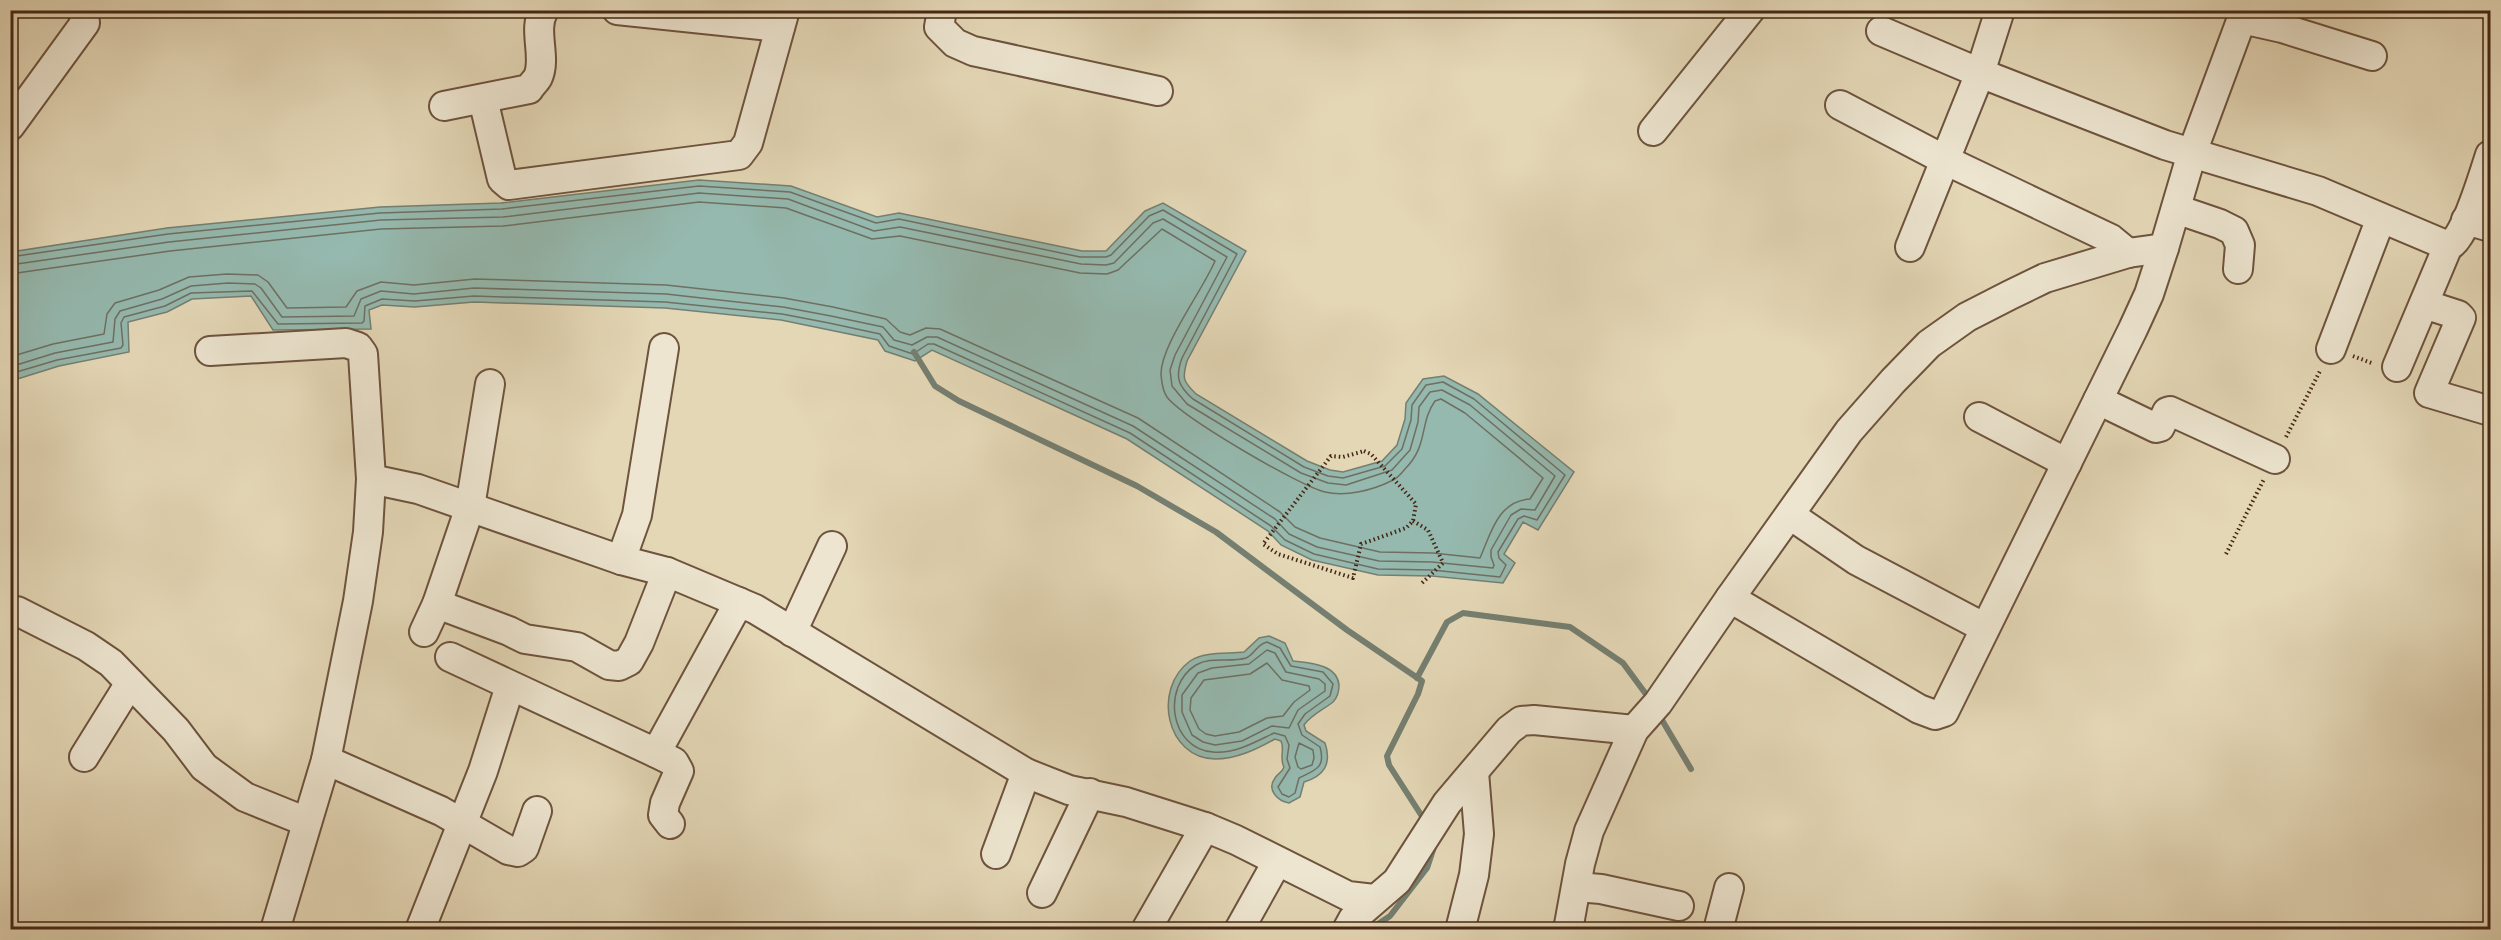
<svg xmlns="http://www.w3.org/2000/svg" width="2501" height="940" font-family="Vollkorn,serif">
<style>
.water{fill:#95b9af;stroke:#757f71;stroke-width:1.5}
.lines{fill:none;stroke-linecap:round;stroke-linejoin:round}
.shore{stroke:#6e7062;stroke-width:1.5}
.stream{stroke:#757f71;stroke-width:6}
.minor-casing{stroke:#6e533d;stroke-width:32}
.path{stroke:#462715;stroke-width:4;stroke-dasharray:1.5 3;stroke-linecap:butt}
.minor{stroke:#ede5d0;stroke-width:28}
</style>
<rect width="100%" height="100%" fill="#e4d7b6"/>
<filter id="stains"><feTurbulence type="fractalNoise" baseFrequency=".00333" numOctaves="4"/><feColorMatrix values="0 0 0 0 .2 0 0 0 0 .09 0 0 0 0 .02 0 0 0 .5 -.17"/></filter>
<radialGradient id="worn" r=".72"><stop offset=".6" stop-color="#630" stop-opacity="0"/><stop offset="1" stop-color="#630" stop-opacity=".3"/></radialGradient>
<g class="water">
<path d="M 699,180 L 791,186 L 877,217 L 899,213 L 1082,251 L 1106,251 L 1145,211 L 1163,203 L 1246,251 L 1187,361 C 1182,379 1183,381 1196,394 L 1307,461 L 1330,470 L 1343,472 L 1382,461 L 1397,445 L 1405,419 L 1406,403 L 1423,379 L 1444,376 L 1478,394 L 1574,472 L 1538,530 L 1523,522 L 1504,554 L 1515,563 L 1503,583 L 1432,576 L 1378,575 L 1312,560 L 1281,545 L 1268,531 L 1127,439 L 932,350 L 915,361 L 885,351 L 878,340 L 781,320 L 665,308 L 474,302 L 415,307 L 382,305 L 369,310 L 371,329 L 273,330 L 251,296 L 192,299 L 167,312 L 128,322 L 129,352 L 59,366 L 11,381 L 11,252 L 167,228 L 380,207 L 501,203 Z"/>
<path d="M 1269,636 L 1285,643 L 1293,661 C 1309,663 1337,664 1339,685 C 1339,692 1338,697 1333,702 C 1323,710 1311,715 1304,725 L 1306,731 L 1325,743 C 1332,764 1324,776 1304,782 L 1300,797 L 1289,803 C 1278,801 1266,790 1275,778 C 1278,773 1282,773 1284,767 C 1279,758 1285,750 1281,741 L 1275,739 C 1257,749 1237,759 1215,759 C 1166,758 1152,689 1190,661 C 1205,651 1228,654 1244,652 L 1259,638 Z"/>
</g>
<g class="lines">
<g class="shore">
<path d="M 10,257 L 168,234 L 380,213 L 502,209 L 699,186 L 790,192 L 876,223 L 899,219 L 1080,257 L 1106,257 L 1111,255 L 1149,216 L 1163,210 L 1237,254 L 1182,358 C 1175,377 1178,386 1193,399 L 1304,467 L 1328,476 L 1343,478 L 1385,466 L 1402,449 L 1411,420 L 1412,405 L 1426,385 L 1443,382 L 1474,399 L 1565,475 L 1537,520 L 1524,516 L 1518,519 L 1498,552 L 1499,558 L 1506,565 L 1500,577 L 1432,570 L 1378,569 L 1314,554 L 1285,540 L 1271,526 L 1130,433 L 934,344 L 928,344 L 913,354 L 889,346 L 880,334 L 829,323 L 782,314 L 665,302 L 474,296 L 415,301 L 382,299 L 365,306 L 364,321 L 362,323 L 278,324 L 252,291 L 191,293 L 165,306 L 124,317 L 121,323 L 123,345 L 121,348 L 57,360 L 10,374"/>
<path d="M 10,265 L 169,242 L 381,220 L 503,217 L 699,193 L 788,199 L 874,231 L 900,227 L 1081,264 L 1106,265 L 1114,263 L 1153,223 L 1163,219 L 1227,257 L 1175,355 L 1170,370 L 1172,386 L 1187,404 L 1301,473 L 1328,483 L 1346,485 L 1392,470 L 1410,450 L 1418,422 L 1419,407 L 1430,392 L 1442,390 L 1470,405 L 1555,476 L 1535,510 L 1521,509 L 1511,515 L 1491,550 L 1491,557 L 1494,565 L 1493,568 L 1432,562 L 1379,561 L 1317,547 L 1289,534 L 1275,519 L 1133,426 L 937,337 L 927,337 L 912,345 L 894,340 L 883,327 L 831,316 L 783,307 L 666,294 L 474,288 L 414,294 L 381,291 L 361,299 L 354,316 L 282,317 L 261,288 L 255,284 L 228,283 L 191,286 L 162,299 L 120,311 L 115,319 L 113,342 L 55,353 L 10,367"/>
<path d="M 10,274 L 170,251 L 381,229 L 503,226 L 699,202 L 786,208 L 872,239 L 900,236 L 1080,273 L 1107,274 L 1118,270 L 1162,229 L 1215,261 C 1203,290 1160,346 1161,375 C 1162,382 1162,390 1167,397 C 1182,417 1299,486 1325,492 C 1346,497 1373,490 1391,481 C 1397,479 1401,474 1405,469 C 1429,445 1419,423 1435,401 L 1441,399 L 1465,413 L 1543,478 L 1530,499 C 1498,501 1491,533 1480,558 L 1433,553 L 1380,552 L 1320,538 L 1295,527 L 1280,512 L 1138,418 L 940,329 L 926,328 L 910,335 L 900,332 L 886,319 L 833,307 L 784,298 L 666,285 L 475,279 L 414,285 L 381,282 L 357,291 L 346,307 L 287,308 L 268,282 L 258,275 L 227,274 L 189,277 L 159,290 L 115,303 L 107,314 L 104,334 L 53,344 L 10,357"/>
<path d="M 1267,642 L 1280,648 L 1291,666 L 1323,672 L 1333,684 L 1330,696 L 1305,714 L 1298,724 L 1302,735 L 1320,747 C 1326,768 1315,770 1299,778 L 1295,793 L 1289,797 L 1282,794 L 1278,787 L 1290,768 L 1287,759 L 1289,745 L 1285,736 L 1274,733 C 1255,742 1235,754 1213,752 C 1170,749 1161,687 1196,665 C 1211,656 1230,663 1246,658 C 1255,654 1257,644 1267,642 Z"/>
<path d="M 1267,650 L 1275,653 L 1286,672 L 1319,679 L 1325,684 L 1325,691 L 1298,710 L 1289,728 L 1272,726 L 1242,741 L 1215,745 L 1203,742 L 1192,735 L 1182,712 L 1182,695 L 1198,673 L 1212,668 L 1249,664 Z"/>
<path d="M 1267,663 L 1282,680 L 1309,686 L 1310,690 L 1294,702 L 1283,716 L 1267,718 L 1239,732 L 1215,736 L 1206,734 L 1199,729 L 1190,710 L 1191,698 L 1204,680 L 1250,674 Z"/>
<path d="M 1299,743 L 1313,750 L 1314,758 L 1312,765 L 1301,769 L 1298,767 L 1295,757 Z"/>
</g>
<g class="stream">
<path d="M 914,352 L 935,386 L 959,401 L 1137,486 L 1216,532 L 1347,630 L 1422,681 L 1418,694 L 1387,756 L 1389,765 L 1425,821"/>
<path d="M 1417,678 L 1447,622 L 1463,613 L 1570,627 L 1623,663 L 1651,701"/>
<path d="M 1659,715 L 1691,769"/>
<path d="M 1369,930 L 1390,916 L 1427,868 L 1434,847"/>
</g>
<g class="minor-casing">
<g id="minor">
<path d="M 617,10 L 780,27"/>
<path d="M 942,10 L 939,27 L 955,43 L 973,51 L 1158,91"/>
<path d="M 2242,19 L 2282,28 L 2372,56"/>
<path d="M 1881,31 L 1980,73 L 2165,145 L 2318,191 L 2448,246"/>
<path d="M 483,99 L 502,179 L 509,185 L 739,155 L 748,143 L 785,10"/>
<path d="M 1840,105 L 1945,160 L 2111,239 L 2128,253"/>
<path d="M 444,106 L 529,89 C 531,85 536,81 538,77 C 547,57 532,29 544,10"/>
<path d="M 10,126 L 85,23 L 83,10"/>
<path d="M 1653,131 L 1750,10"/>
<path d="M 2176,209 L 2220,224 L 2234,231 L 2240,245 L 2238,269"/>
<path d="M 2466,220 L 2490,227"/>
<path d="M 1910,247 L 1980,73 L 2000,10"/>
<path d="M 2424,304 L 2458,315 L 2461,318 L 2429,393 L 2490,411"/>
<path d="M 2331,349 L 2381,218"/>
<path d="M 210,351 L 346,343 L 358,347 L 363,354 L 371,479 L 368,532 L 358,601 L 326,760 L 275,930"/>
<path d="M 2397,367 L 2448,246 C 2464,242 2484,173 2490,155"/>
<path d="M 2098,400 L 2156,428 L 2160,427 L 2167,412 L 2170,411 L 2275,459"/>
<path d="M 1979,417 L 2067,463"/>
<path d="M 371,479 L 418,489 L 621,560 L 667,572 L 755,609 L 1026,773 L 1069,790 L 1126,802 L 1205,827 L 1236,840 L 1348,896 L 1374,899"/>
<path d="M 1790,515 L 1856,560 L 1985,628"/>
<path d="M 621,560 L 637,515 L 664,348"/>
<path d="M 1730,598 L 1919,709 L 1935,715 L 1944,712 L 2133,329 L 2149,294 L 2164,248"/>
<path d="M 437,604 L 509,631 L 525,639 L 577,647 L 609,665 L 619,666 L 629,661 L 639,643 L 667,572"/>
<path d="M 17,611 L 86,646 L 111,663 L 176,730 L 204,767 L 245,797 L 307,822"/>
<path d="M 424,632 L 437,604 L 470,507 L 490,384"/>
<path d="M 792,632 L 832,546"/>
<path d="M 450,657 L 656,753 L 739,602"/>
<path d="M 656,753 L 674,762 L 679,771 L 665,803 L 663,815 L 670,824"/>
<path d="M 84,757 L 130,683"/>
<path d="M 326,760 L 441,811 L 508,850 L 518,852 L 524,848 L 537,811"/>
<path d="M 996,854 L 1026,773"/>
<path d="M 1577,887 L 1601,889 L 1679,906"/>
<path d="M 1042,893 L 1090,793"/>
<path d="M 420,930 L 483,771 L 510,686"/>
<path d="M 1146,930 L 1205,827"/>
<path d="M 1239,930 L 1277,862"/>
<path d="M 1347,930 L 1353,919 L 1397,881 L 1447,803 L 1509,730 L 1521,721 L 1534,720 L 1634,730"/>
<path d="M 1460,930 L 1474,875 L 1479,834 L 1474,772"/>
<path d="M 1568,930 L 1580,864 L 1589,831 L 1634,730 L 1658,703 L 1730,598 L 1849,431 L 1893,381 L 1929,344 L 1967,317 L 2010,295 L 2045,278 L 2128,253 L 2164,248 L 2192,153 L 2245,10"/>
<path d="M 1718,930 L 1729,888"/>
</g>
</g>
<g class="path">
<path d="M 2353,356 L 2374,364"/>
<path d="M 2286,437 L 2321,369"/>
<path d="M 1364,451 L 1371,454 L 1416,504 L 1413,521 L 1406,528 L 1361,544 L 1353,578 L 1278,554 L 1263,544 L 1331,456 L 1343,457 Z"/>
<path d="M 1413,521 L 1428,530 L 1443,563 L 1422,583"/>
<path d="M 2226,554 L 2264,479"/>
</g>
<use href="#minor" class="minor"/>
</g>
<rect width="2501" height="940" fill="none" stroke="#e4d7b6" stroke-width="36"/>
<rect x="12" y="12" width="2477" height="916" fill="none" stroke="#462715" stroke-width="3"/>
<rect x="18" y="18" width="2465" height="904" fill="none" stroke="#462715" stroke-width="1.5"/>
<rect width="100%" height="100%" filter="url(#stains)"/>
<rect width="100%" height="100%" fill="url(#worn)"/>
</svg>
